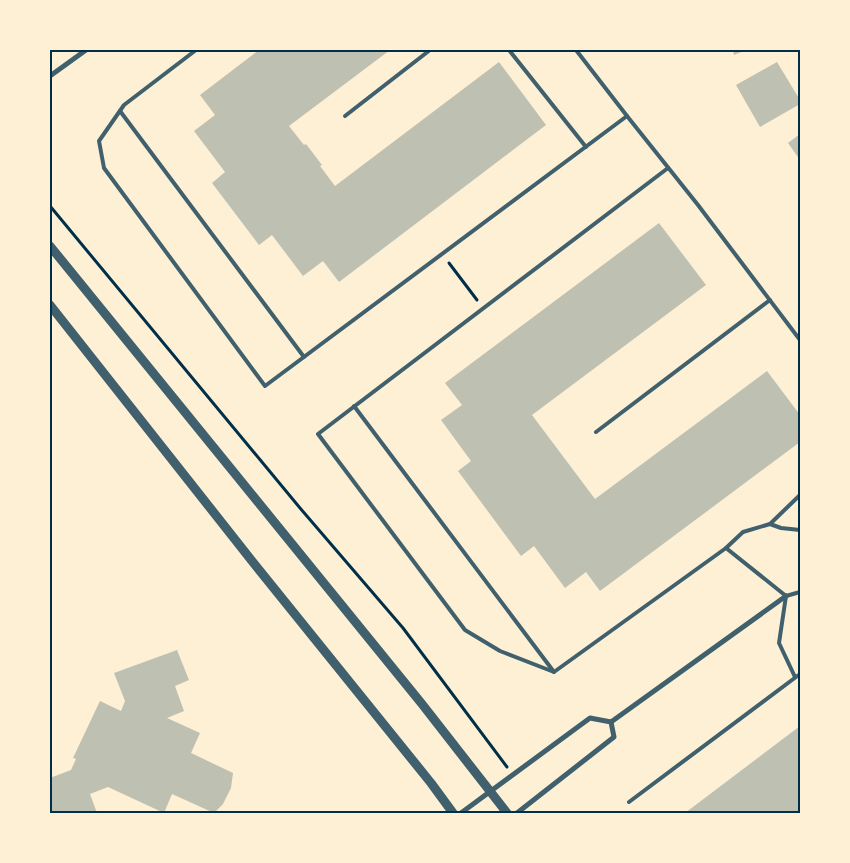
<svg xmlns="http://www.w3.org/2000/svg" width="850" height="863" font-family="'PT Sans',sans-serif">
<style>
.building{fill:#bec0b2}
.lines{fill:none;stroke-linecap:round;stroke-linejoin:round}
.path{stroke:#003049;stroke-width:3}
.service{stroke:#3f606c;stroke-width:4}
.minor{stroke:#3f606c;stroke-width:5}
.tertiary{stroke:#3f606c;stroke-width:9}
.neatline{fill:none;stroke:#003049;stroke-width:2}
</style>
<rect width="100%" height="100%" fill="#fdf0d5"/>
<g class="building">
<path d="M 259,50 L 390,50 L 289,126 L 304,145 L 306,144 L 322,165 L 320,166 L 335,186 L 499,62 L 546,125 L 339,282 L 323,261 L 303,276 L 272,235 L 259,245 L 212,183 L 225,172 L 194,131 L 215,115 L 200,95 Z"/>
<path d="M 733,50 L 746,50 L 734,55 Z"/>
<path d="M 777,62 L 800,100 L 800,104 L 760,127 L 736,85 Z"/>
<path d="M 800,134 L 800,160 L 788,143 Z"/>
<path d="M 659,223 L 706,285 L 532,415 L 595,499 L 767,371 L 800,415 L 800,442 L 600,591 L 586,572 L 565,588 L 534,546 L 521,556 L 458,471 L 471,461 L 441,420 L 462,405 L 445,383 Z"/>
<path d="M 177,650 L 189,680 L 175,686 L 184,711 L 167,718 L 200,733 L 191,753 L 233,773 L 231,788 L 223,804 L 214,813 L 172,794 L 164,813 L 108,787 L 90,794 L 97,813 L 50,813 L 50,778 L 71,770 L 76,759 L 73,758 L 100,701 L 121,711 L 125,701 L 114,673 Z"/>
<path d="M 800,726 L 800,813 L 685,813 Z"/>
</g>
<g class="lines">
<g class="path">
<path d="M 50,206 L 300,508 L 403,628 L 507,767"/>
<path d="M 449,263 L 477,300"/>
</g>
<g class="service">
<path d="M 196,50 L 124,105 L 99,141 L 104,168 L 265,386 L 627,116 L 698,205 L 800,340"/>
<path d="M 509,50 L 586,147"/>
<path d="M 576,50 L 627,116"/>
<path d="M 120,111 L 304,357"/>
<path d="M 345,116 L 430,50"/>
<path d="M 668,168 L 318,434 L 465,630 L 500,651 L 554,672 L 726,548"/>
<path d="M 354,406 L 554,672"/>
<path d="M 596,432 L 770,300"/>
<path d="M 770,524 L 800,495"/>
<path d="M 786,596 L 726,548 L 743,532 L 770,524 L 781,528 L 800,530"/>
<path d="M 786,596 L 779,643 L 795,677"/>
<path d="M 786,596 L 800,592"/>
<path d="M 629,802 L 800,674"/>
</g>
<g class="minor">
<path d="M 50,76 L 86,50"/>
<path d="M 461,813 L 590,718 L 611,722 L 786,596"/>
<path d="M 517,813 L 614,737 L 611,722"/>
</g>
<g class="tertiary">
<path d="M 50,246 L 422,704 L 507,813"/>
<path d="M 50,305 L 252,561 L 431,783 L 453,813"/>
</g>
</g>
<rect width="850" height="863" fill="none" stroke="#fdf0d5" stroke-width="102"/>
<rect x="51" y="51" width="748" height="761" class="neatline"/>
</svg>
